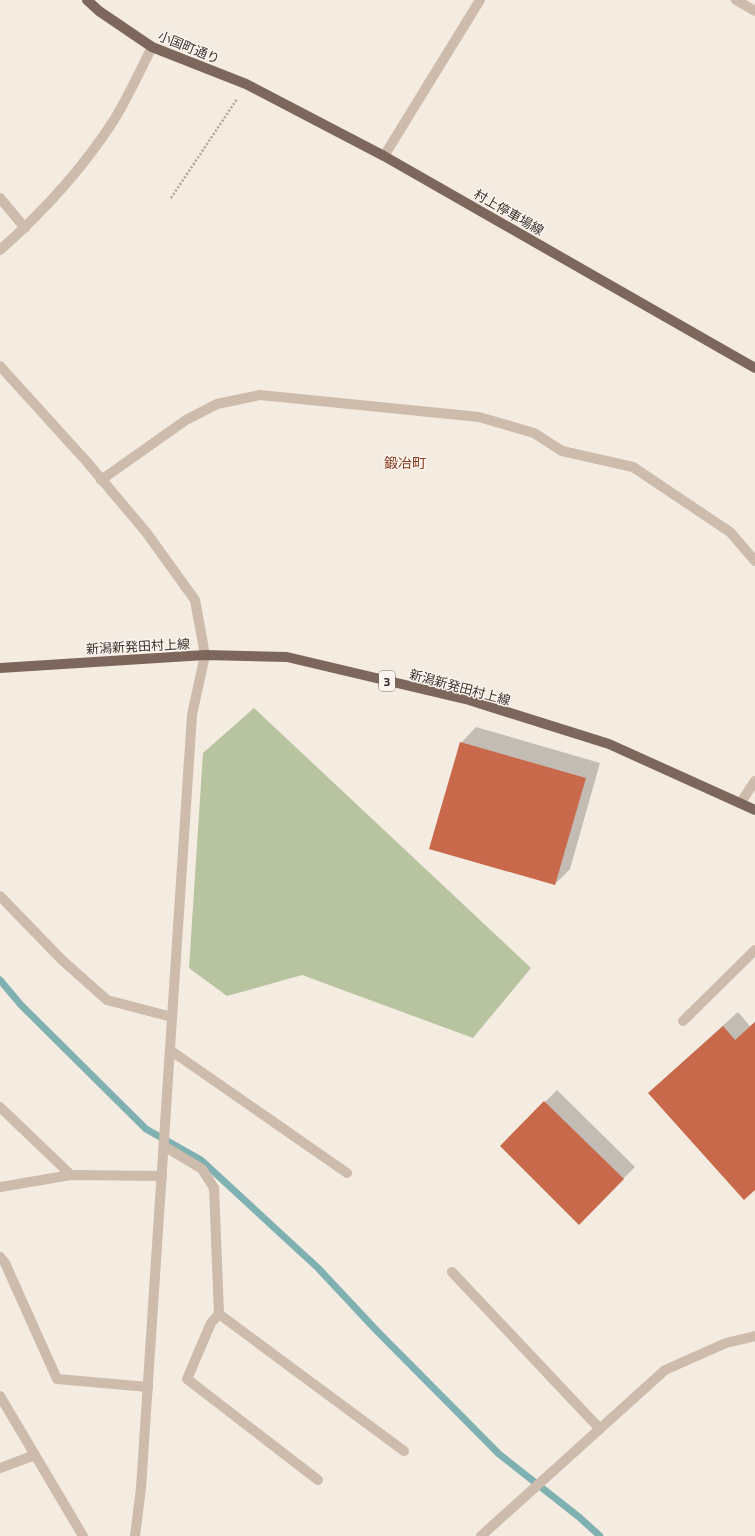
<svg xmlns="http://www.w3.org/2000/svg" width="755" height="1536" font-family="'Exo 2','Noto Sans JP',sans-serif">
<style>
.green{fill:#b8c4a0}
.shadow{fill:#0003}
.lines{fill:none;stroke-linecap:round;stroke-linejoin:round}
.stream{stroke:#7fb0b2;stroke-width:7}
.building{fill:#c8694b}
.path{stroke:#b9a596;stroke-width:2.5;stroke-dasharray:2 2;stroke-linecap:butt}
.minor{stroke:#cdbbac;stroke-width:10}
.major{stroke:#7d675c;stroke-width:10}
.labels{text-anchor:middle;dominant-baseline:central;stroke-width:3;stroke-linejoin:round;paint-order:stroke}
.shield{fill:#fbf5ee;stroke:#756b66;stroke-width:1}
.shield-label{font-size:12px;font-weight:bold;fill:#3b302b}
.street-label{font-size:13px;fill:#3b302b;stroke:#fbf5ee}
.neighbourhood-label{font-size:14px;fill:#8c3b22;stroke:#fbf5ee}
</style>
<rect width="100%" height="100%" fill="#f4ebe1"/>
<path class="green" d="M 254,708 L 531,968 L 473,1038 L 302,975 L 227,996 L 189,968 L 203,753 Z"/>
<g class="shadow">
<path d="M 476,727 L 600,763 L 570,869 L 555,884 L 461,743 Z"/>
<path d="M 738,1012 L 750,1026 L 755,1022 L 755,1189 L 649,1093 Z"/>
<path d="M 557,1090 L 635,1167 L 579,1223 L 501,1146 Z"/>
</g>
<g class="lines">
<path class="stream" d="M 0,980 L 21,1005 L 146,1129 L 201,1160 L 318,1268 L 377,1331 L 499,1454 L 579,1517 L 600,1536"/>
</g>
<g class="building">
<path d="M 460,742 L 586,778 L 555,885 L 429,849 Z"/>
<path d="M 755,1022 L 755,1190 L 744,1200 L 648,1093 L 723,1026 L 735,1040 Z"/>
<path d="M 544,1101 L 624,1179 L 579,1225 L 500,1146 Z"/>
</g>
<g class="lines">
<path class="path" d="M 171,198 L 237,99"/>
<g class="minor">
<path d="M 736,0 L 755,11"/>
<path d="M 384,156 L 480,0"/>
<path d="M 0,198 L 25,228"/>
<path d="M 0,250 C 43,212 83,168 114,120 C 128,97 140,71 152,47"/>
<path d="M 0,366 L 87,462 L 146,532 L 195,600 L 205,655 L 192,715 L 141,1488 L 135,1536"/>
<path d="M 101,480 L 186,420 L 217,404 L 260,395 L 479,417 L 534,433 L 562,451 L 633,467 L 730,532 L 755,561"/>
<path d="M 741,802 L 755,781"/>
<path d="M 0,896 L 62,960 L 107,1000 L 172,1017"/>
<path d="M 683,1021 L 755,950"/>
<path d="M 170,1050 L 347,1173"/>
<path d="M 0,1107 L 71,1175"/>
<path d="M 164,1146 L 202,1169 L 214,1188 L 219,1314 L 404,1451"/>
<path d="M 0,1187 L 71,1175 L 162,1176"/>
<path d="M 0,1257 L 5,1263 L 57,1379 L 148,1387"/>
<path d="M 452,1272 L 600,1429"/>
<path d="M 219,1314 L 211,1323 L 187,1379 L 318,1480"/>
<path d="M 0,1396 L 83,1536"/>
<path d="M 0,1468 L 35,1455"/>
<path d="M 481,1536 L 665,1370 L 726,1343 L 755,1336"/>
</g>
<g class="major">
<path d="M 87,0 L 99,11 L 152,47 L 246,84 L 384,156 L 755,368"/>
<path d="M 0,668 L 205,655 L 287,657 L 469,700 L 609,744 L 755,810"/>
</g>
</g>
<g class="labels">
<rect class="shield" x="379" y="671" width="16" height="20" rx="3"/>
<g class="shield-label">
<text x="387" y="681">3</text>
</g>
<g class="street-label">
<text transform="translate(189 47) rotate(22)">小国町通り</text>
<text transform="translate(509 212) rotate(30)">村上停車場線</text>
<text transform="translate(138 646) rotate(-3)">新潟新発田村上線</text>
<text transform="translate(460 687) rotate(15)">新潟新発田村上線</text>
</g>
<g class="neighbourhood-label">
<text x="405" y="462">鍛冶町</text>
</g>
</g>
</svg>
